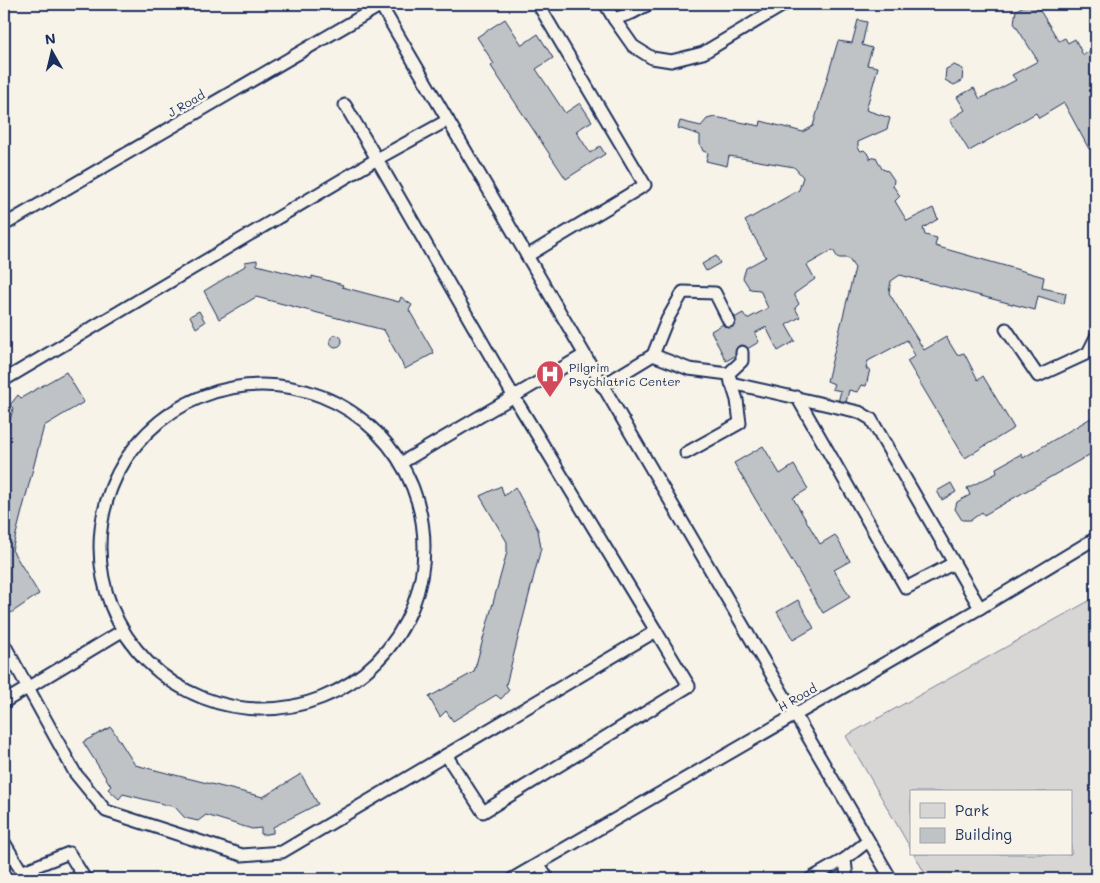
<svg xmlns="http://www.w3.org/2000/svg" width="1100" height="883" font-family="Mali,sans-serif">
<style>
.green{fill:#d7d6d4;stroke:#798299}
.building{fill:#c0c3c5;stroke:#1b2f5e}
.lines{fill:none;stroke-linecap:round;stroke-linejoin:round}
.service-casing{stroke:#1b2f5e;stroke-width:15}
.service{stroke:#f7f3e8;stroke-width:11}
.labels{text-anchor:middle;dominant-baseline:central;stroke-width:5;stroke-linejoin:round;paint-order:stroke}
.street-label{font-size:12px;fill:#1b2f5e;stroke:#f7f3e8}
.poi-label{font-size:12px;fill:#1b2f5e;stroke:#f7f3e8;text-anchor:start}
</style>
<rect width="100%" height="100%" fill="#f7f3e8"/>
<filter id="ink" filterUnits="userSpaceOnUse"><feTurbulence type="fractalNoise" baseFrequency=".02" numOctaves="2"/><feDisplacementMap in="SourceGraphic" scale="10" xChannelSelector="R" yChannelSelector="G"/><feConvolveMatrix kernelMatrix="1 2 1 2 8 2 1 2 1" color-interpolation-filters="sRGB"/></filter>
<g filter="url(#ink)">
<path class="green" d="M 1096,597 L 1096,879 L 928,879 L 914,854 L 1071,854 L 1071,792 L 911,792 L 911,849 L 846,736 Z"/>
<g class="building">
<path d="M 1026,5 L 1039,9 L 1059,41 L 1065,38 L 1068,43 L 1075,39 L 1083,55 L 1096,48 L 1096,62 L 1092,65 L 1096,74 L 1096,88 L 1091,91 L 1096,101 L 1096,149 L 1089,149 L 1064,103 L 1039,118 L 1036,113 L 969,151 L 950,120 L 965,110 L 957,97 L 974,88 L 980,99 L 1016,80 L 1012,75 L 1038,61 L 1014,23 L 1016,10 Z"/>
<path d="M 505,19 L 522,45 L 538,34 L 553,58 L 536,69 L 565,113 L 580,103 L 592,121 L 576,131 L 590,153 L 600,146 L 605,154 L 566,179 L 491,66 L 494,64 L 477,37 Z"/>
<path d="M 858,20 L 867,22 L 862,45 L 872,48 L 867,65 L 878,67 L 866,110 L 890,118 L 887,129 L 858,142 L 858,148 L 861,151 L 864,150 L 870,156 L 870,159 L 876,157 L 882,169 L 888,171 L 894,180 L 893,186 L 900,196 L 895,201 L 907,221 L 933,208 L 938,219 L 923,228 L 925,235 L 937,238 L 935,246 L 1044,277 L 1042,288 L 1066,293 L 1064,304 L 1038,296 L 1035,310 L 900,275 L 891,281 L 889,293 L 924,350 L 946,337 L 957,355 L 964,353 L 978,380 L 983,376 L 1014,428 L 965,458 L 907,361 L 915,356 L 907,340 L 868,361 L 866,369 L 870,369 L 866,386 L 861,385 L 857,392 L 849,390 L 843,415 L 835,413 L 841,391 L 832,389 L 834,384 L 827,381 L 855,268 L 848,258 L 838,258 L 833,250 L 807,265 L 815,279 L 794,294 L 799,304 L 795,308 L 800,317 L 786,325 L 795,341 L 778,351 L 766,327 L 755,333 L 759,342 L 726,361 L 711,331 L 743,313 L 747,319 L 768,308 L 760,290 L 750,289 L 743,278 L 746,268 L 766,257 L 745,221 L 799,190 L 803,177 L 794,167 L 729,156 L 727,166 L 706,161 L 708,153 L 703,151 L 700,144 L 700,135 L 678,128 L 680,121 L 701,126 L 707,119 L 715,117 L 760,126 L 761,121 L 803,132 L 813,126 L 838,41 L 852,43 Z"/>
<path d="M 954,65 L 963,69 L 962,81 L 954,85 L 945,80 L 946,69 Z"/>
<path d="M 716,256 L 720,263 L 706,271 L 702,264 Z"/>
<path d="M 257,260 L 257,265 L 312,279 L 312,276 L 343,285 L 342,287 L 399,302 L 401,297 L 412,305 L 409,310 L 434,353 L 405,369 L 384,330 L 256,297 L 219,319 L 204,291 L 245,266 L 245,262 Z"/>
<path d="M 199,311 L 205,322 L 196,328 L 190,316 Z"/>
<circle cx="336" cy="341" r="6"/>
<path d="M 66,372 L 84,402 L 44,426 L 12,550 L 39,594 L 11,613 L 4,601 L 4,448 L 13,408 L 10,405 L 18,395 L 21,398 Z"/>
<path d="M 1096,415 L 1096,451 L 984,515 L 982,512 L 971,520 L 962,520 L 955,509 L 957,502 L 970,495 L 967,488 L 997,473 L 996,468 L 1021,454 L 1023,458 Z"/>
<path d="M 763,446 L 780,474 L 794,465 L 808,489 L 793,498 L 820,544 L 835,535 L 850,561 L 834,570 L 850,597 L 823,613 L 734,463 Z"/>
<path d="M 951,483 L 956,492 L 942,500 L 937,491 Z"/>
<path d="M 501,486 L 504,496 L 515,487 L 538,530 L 541,548 L 506,685 L 509,690 L 501,699 L 496,695 L 453,721 L 446,711 L 440,717 L 429,697 L 474,672 L 507,552 L 507,542 L 480,496 Z"/>
<path d="M 798,600 L 814,628 L 793,640 L 777,612 Z"/>
<path d="M 111,727 L 135,765 L 263,797 L 301,774 L 318,804 L 273,827 L 273,833 L 261,835 L 261,828 L 252,829 L 206,815 L 198,821 L 185,818 L 175,807 L 123,794 L 119,799 L 108,789 L 111,786 L 83,742 Z"/>
</g>
<g class="lines">
<g class="service-casing">
<g id="service">
<path d="M 380,4 L 891,879"/>
<path d="M 605,4 L 614,19 L 632,13 L 649,4"/>
<path d="M 614,19 L 633,46 L 652,58 L 671,61 L 703,53 L 785,4"/>
<path d="M 345,105 L 377,159 L 448,120"/>
<path d="M 4,225 L 383,4"/>
<path d="M 527,256 L 645,185 L 538,4"/>
<path d="M 1006,329 L 1038,376 L 1088,353 L 1096,337"/>
<path d="M 653,355 L 667,320 L 683,292 L 715,293 L 729,321"/>
<path d="M 4,380 L 377,159 L 514,397 L 656,631 L 282,852 L 242,855 L 106,811 L 75,773 L 4,644"/>
<path d="M 731,383 L 859,412 L 871,419 L 980,608"/>
<circle cx="262" cy="547" r="162"/>
<path d="M 602,386 L 653,355 L 689,369 L 728,374 L 742,361 L 742,352"/>
<path d="M 797,397 L 906,588 L 954,563"/>
<path d="M 686,453 L 740,423 L 737,400 L 730,378"/>
<path d="M 401,463 L 584,355"/>
<path d="M 4,702 L 122,631"/>
<path d="M 446,755 L 483,812 L 689,686 L 656,631"/>
<path d="M 4,842 L 26,879"/>
<path d="M 539,864 L 548,879"/>
<path d="M 21,872 L 69,853 L 85,879"/>
<path d="M 512,879 L 980,608 L 1096,538"/>
<path d="M 810,879 L 845,859"/>
<path d="M 847,879 L 845,859 L 868,841"/>
</g>
</g>
<use href="#service" class="service"/>
</g>
</g>
<defs>
<g id="hospital-pin" transform="scale(1.4375)"><path d="M0 17L-7.5 6A9.5 9.5 0 1 1 7.5 6Z" fill="#d1495b" stroke="#f7f3e8"/><path d="M-5-5h3v3.5h4V-5h3V5h-3V1.5h-4V5h-3Z" fill="#fff"/></g>
</defs>
<g fill-rule="evenodd">
<use href="#hospital-pin" x="550" y="374"/>
</g>
<g class="labels">
<g class="street-label">
<text transform="translate(186 103) rotate(-30)">J Road</text>
<text transform="translate(797 697) rotate(-30)">H Road</text>
</g>
<g class="poi-label">
<text x="569" y="367">Pilgrim<tspan x="569" dy="14">Psychiatric Center</tspan></text>
</g>
</g>
<rect width="1100" height="883" fill="none" stroke="#f7f3e8" stroke-width="20"/>
<rect x="10" y="10" width="1080" height="863" fill="none" stroke="#1b2f5e" stroke-width="2" filter="url(#ink)"/>
<rect x="910" y="790" width="162" height="65" fill="#f7f3e8" stroke="#9fa5b1"/>
<rect x="920" y="803" width="25" height="15" fill="#d7d6d4" stroke="#9fa5b1"/>
<text x="955" y="816" font-size="15" fill="#1b2f5e">Park</text>
<rect x="920" y="828" width="25" height="15" fill="#c0c3c5" stroke="#9fa5b1"/>
<text x="955" y="840" font-size="15" fill="#1b2f5e">Building</text>
<g transform="translate(52 52) rotate(352)" stroke="#f7f3e8" stroke-width="4" paint-order="stroke">
<path d="M0-4L9 19L0 12L-9 19Z" fill="#1b2f5e"/>
<text y="-8" font-size="14" font-weight="bold" text-anchor="middle" fill="#1b2f5e">N</text>
</g>
</svg>
